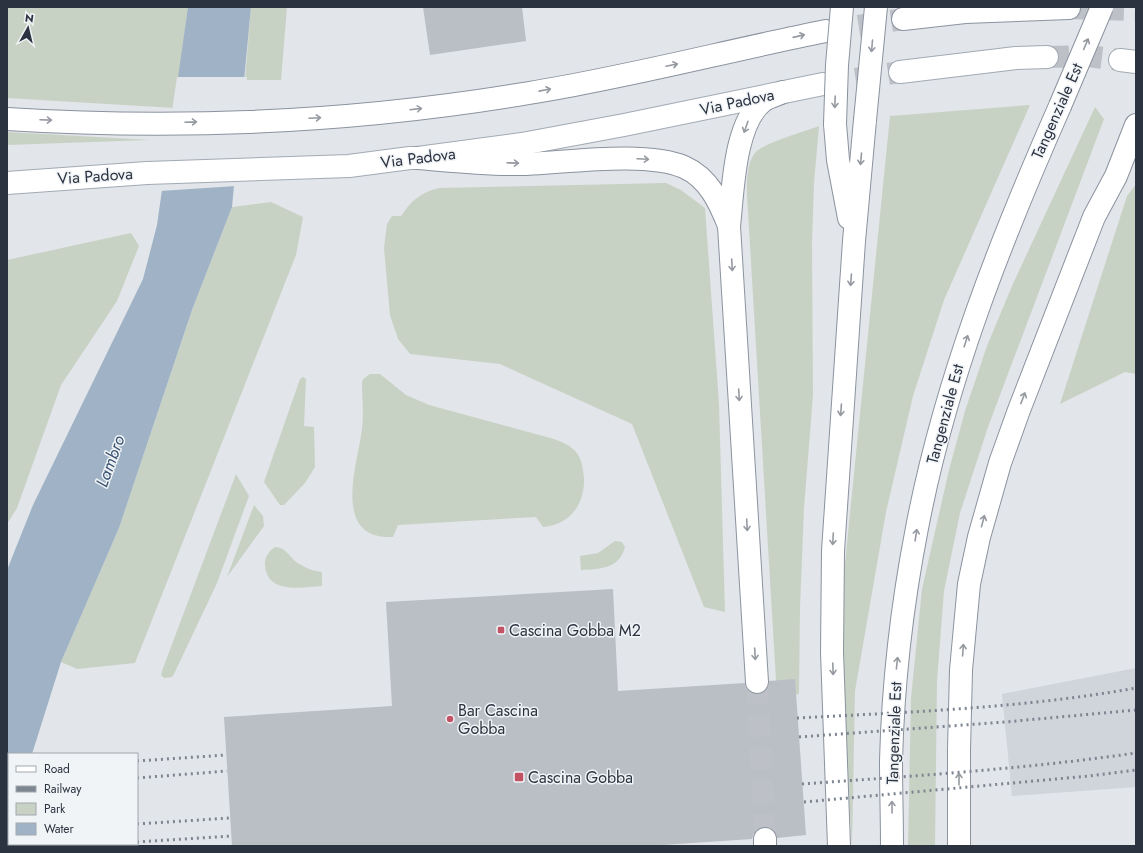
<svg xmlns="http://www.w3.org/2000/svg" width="1143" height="853" font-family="Jost,sans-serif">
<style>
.built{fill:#d0d4db}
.green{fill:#c8d2c4}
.water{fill:#a0b3c6}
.pier{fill:#e2e5e9}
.building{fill:#babec5}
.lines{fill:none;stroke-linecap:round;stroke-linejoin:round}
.primary-tunnel{stroke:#bdc1c7;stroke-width:22;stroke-dasharray:22 11;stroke-linecap:butt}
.highway-tunnel{stroke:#bdc1c7;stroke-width:22;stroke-dasharray:22 11;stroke-linecap:butt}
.primary-casing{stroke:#a2aab4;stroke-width:24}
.highway-casing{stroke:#8b939f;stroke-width:24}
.primary{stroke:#fff;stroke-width:22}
.highway{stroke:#fff;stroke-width:22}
.rail{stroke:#7d8591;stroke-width:3;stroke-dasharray:2 4;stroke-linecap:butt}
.highway-bridge-casing{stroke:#8b939f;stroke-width:24;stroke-linecap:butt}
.highway-bridge{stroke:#fff;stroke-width:22}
.oneway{stroke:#9599a0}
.poi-dot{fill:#c35265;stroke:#f1f4f7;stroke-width:1.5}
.labels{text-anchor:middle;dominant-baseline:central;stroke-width:3;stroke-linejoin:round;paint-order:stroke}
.street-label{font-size:16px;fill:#2b3340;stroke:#f1f4f7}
.poi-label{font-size:16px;fill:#2b3340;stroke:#f1f4f7;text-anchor:start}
.water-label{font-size:17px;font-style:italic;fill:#395270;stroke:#f1f4f7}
</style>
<rect width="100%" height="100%" fill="#e2e5e9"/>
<path class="built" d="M 1136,668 L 1136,787 L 1012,796 L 1002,694 Z"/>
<g class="green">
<path d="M 7,7 L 188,7 L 175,108 L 7,98 Z"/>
<path d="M 251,7 L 287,7 L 281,80 L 245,80 Z"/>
<path d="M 1030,105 L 944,300 L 913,396 L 886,512 L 855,691 L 852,846 L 843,693 L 843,583 L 890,116 Z"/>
<path d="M 1095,107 L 1104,119 L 988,427 L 960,513 L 944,591 L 937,681 L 935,846 L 908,846 L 911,698 L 922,589 L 949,470 L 965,411 L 987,346 L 1012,286 Z"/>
<path d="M 819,126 L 814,183 L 812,244 L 813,395 L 804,508 L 800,608 L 799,694 L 777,697 L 748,212 C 747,196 744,164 756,152 C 766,142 804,132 819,126 Z"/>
<path d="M 7,132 L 150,140 L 7,145 Z"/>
<path d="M 666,183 L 681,190 L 705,208 L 719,404 L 725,612 L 704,607 L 632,424 L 500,364 L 410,354 L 398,339 L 390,315 L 384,248 L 387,224 L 392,216 L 401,216 C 411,201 421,192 439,188 Z"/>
<path d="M 1136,184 L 1136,374 L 1125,372 L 1060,404 L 1127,196 Z"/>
<path d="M 271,202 L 303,217 L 296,255 L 135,663 L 77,669 L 61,662 L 119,528 L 192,310 L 232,207 Z"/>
<path d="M 131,233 L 139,246 L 117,301 L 61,385 L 17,508 L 7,524 L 7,260 Z"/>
<path d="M 370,374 L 380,374 L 406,395 L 429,405 L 554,439 C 562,442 570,445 576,452 C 582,459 583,469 584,478 C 585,504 570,525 543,527 L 536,517 L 398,525 L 393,537 C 330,540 358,463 362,429 C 364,413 362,399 362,383 L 363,379 Z"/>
<path d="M 303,377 L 306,379 L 304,426 L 314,427 L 315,467 L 305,483 L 284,505 L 280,505 L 264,482 L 300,379 Z"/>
<path d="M 236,474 L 249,496 L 217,583 L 174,674 L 172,677 L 164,678 L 161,675 L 162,671 Z"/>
<path d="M 254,505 L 263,516 L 264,526 L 227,577 Z"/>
<path d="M 615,541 L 622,542 L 625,547 C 619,569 600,569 581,570 L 580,556 L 598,553 Z"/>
<path d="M 275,547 C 285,547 289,556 295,561 C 303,567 312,571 322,572 L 322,586 C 303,587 267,595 265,565 C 264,558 269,551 275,547 Z"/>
</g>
<path class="water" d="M 188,7 L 251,7 L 232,207 L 192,310 L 119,528 L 61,662 L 32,754 L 9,754 L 9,833 L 7,839 L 7,570 L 33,505 L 143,279 L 157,225 Z"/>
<g class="pier">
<path d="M 177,77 L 247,77 L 236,186 L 160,191 Z"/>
<rect x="7" y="760" width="2" height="37"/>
</g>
<g class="building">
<path d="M 423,7 L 522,7 L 526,41 L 430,55 Z"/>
<path d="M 613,589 L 618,691 L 745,683 L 746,689 L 751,693 L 758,694 L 764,692 L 768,688 L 769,681 L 795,679 L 806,835 L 777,838 L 772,828 L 765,827 L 759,828 L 754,832 L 752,839 L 648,846 L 232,846 L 224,717 L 392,706 L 386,602 Z"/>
</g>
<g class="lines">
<g class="primary-tunnel">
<path d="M 1047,57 L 1088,56 L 1120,60"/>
<path d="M 823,84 L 900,72"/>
</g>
<g class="highway-tunnel">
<path d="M 1069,8 L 1136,10"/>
<path d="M 826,31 L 903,19"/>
<path d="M 757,682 L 765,839"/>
</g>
<g class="primary-casing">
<g id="primary">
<path d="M 1120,60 L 1136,62"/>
<path d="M 900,72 L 1016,58 L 1047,57"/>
<path d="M 7,183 L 147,173 L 349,166 L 410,158 L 418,158 L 522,144 L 624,125 L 823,84"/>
</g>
</g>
<g class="highway-casing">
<g id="highway">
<path d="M 903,19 L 965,12 L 1069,8"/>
<path d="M 7,119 C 181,130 357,122 529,93 C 629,77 726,51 826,31"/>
<path d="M 835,124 L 838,160 L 849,218"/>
<path d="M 418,158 C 454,161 491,165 527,164 C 570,162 647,151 684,167 C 709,178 720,203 729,226"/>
<path d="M 757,682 L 729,226 C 733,192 734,123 763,101 C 768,97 777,95 783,92"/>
<path d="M 765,839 L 765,846"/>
<path d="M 839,846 L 832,652 L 833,551 L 854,241 L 865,120"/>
<path d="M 892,846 C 892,818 891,789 891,761 C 893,683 902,605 917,528 C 945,381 1000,242 1060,106"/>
<path d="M 959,846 L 959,750 L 961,670 L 969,584 L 979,537 L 1000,463 L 1019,410 L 1094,217 L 1116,176 L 1136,125"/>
</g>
</g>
<use href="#primary" class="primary"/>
<use href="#highway" class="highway"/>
<g class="rail">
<path d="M 797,718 C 911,712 1024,708 1136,688"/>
<path d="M 799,737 L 1005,722 L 1136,710"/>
<path d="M 137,761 L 226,755"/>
<path d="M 7,769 L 9,769"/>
<path d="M 137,778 L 227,771"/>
<path d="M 802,784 C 913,776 1025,769 1136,753"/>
<path d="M 7,786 L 9,786"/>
<path d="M 804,802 L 1089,776 L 1136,770"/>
<path d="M 137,824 L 230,818"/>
<path d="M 7,833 L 9,833"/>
<path d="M 137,842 L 232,836"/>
<path d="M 68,846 L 101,844"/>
</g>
<g class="highway-bridge-casing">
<g id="highway-bridge">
<path d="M 1060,106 L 1102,7"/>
<path d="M 865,120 L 876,7"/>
<path d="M 835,124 L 837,65 L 842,7"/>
</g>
</g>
<use href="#highway-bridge" class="highway-bridge"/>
</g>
<defs><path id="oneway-shaft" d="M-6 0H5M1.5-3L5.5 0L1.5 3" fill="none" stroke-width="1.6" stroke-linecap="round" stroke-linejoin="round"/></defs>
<g class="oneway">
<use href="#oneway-shaft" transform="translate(799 36) rotate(-13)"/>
<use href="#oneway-shaft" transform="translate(1086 44) rotate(-67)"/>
<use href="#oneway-shaft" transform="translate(872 46) rotate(95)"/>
<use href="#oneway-shaft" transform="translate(672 65) rotate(-12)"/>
<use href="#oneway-shaft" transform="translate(545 90) rotate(-11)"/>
<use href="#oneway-shaft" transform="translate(835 102) rotate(92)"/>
<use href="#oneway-shaft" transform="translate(416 109) rotate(-7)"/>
<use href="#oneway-shaft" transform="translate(315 118) rotate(-3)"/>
<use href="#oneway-shaft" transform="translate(46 120) rotate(2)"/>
<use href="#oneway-shaft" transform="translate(191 122) rotate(-2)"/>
<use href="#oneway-shaft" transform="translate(746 127) rotate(109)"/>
<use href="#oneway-shaft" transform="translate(643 159) rotate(3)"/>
<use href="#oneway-shaft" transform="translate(861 159) rotate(95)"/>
<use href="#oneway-shaft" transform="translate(513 163) rotate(2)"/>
<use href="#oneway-shaft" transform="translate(732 265) rotate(87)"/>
<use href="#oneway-shaft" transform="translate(851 280) rotate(94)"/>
<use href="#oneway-shaft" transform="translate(966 341) rotate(-72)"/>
<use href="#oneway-shaft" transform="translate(739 395) rotate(87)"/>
<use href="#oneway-shaft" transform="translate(1023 398) rotate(-69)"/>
<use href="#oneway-shaft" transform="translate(841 410) rotate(94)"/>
<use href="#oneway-shaft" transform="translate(983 521) rotate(-75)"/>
<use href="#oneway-shaft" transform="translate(747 525) rotate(87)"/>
<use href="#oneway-shaft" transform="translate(916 535) rotate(-81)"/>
<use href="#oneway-shaft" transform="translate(833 539) rotate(93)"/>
<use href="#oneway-shaft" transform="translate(963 650) rotate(-86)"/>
<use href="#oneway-shaft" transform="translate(755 654) rotate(87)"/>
<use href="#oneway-shaft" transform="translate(897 663) rotate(-84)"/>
<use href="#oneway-shaft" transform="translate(833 669) rotate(88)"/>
<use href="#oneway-shaft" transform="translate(959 779) rotate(-90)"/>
<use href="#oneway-shaft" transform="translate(892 807) rotate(-91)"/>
</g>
<g class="poi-dot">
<rect x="497" y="626" width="8" height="8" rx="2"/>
<circle cx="450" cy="719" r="4"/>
<rect x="514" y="772" width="10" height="10" rx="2"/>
</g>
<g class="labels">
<g class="street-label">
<text transform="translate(737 102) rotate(-12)">Via Padova</text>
<text transform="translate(1057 111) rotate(-66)">Tangenziale Est</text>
<text transform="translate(418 158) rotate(-7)">Via Padova</text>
<text transform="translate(95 176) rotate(-4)">Via Padova</text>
<text transform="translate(945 414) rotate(-75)">Tangenziale Est</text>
<text transform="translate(894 733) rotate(-88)">Tangenziale Est</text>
</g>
<g class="poi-label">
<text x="509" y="630">Cascina Gobba M2</text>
<text x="458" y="710">Bar Cascina<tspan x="458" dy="18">Gobba</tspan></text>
<text x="528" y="777">Cascina Gobba</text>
</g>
<g class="water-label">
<text transform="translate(110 461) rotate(-70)">Lambro</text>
</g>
</g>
<rect width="1143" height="853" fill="none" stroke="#2b3340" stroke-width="16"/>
<rect x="8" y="753" width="130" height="92" fill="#f1f4f7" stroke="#a2a7ae"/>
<rect x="16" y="766" width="20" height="6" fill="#ffffff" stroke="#a2a7ae"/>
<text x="44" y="773" font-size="12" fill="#2b3340">Road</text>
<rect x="16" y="786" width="20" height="6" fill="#7d8591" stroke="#a2a7ae"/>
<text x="44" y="793" font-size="12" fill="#2b3340">Railway</text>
<rect x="16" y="803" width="20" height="12" fill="#c8d2c4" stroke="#a2a7ae"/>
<text x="44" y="813" font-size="12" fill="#2b3340">Park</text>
<rect x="16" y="823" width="20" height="12" fill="#a0b3c6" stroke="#a2a7ae"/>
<text x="44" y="833" font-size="12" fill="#2b3340">Water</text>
<g transform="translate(28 28) rotate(8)" stroke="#f1f4f7" stroke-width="3" paint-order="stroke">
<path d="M0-3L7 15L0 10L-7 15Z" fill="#2b3340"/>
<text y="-6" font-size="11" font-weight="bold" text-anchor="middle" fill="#2b3340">N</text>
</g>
</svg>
